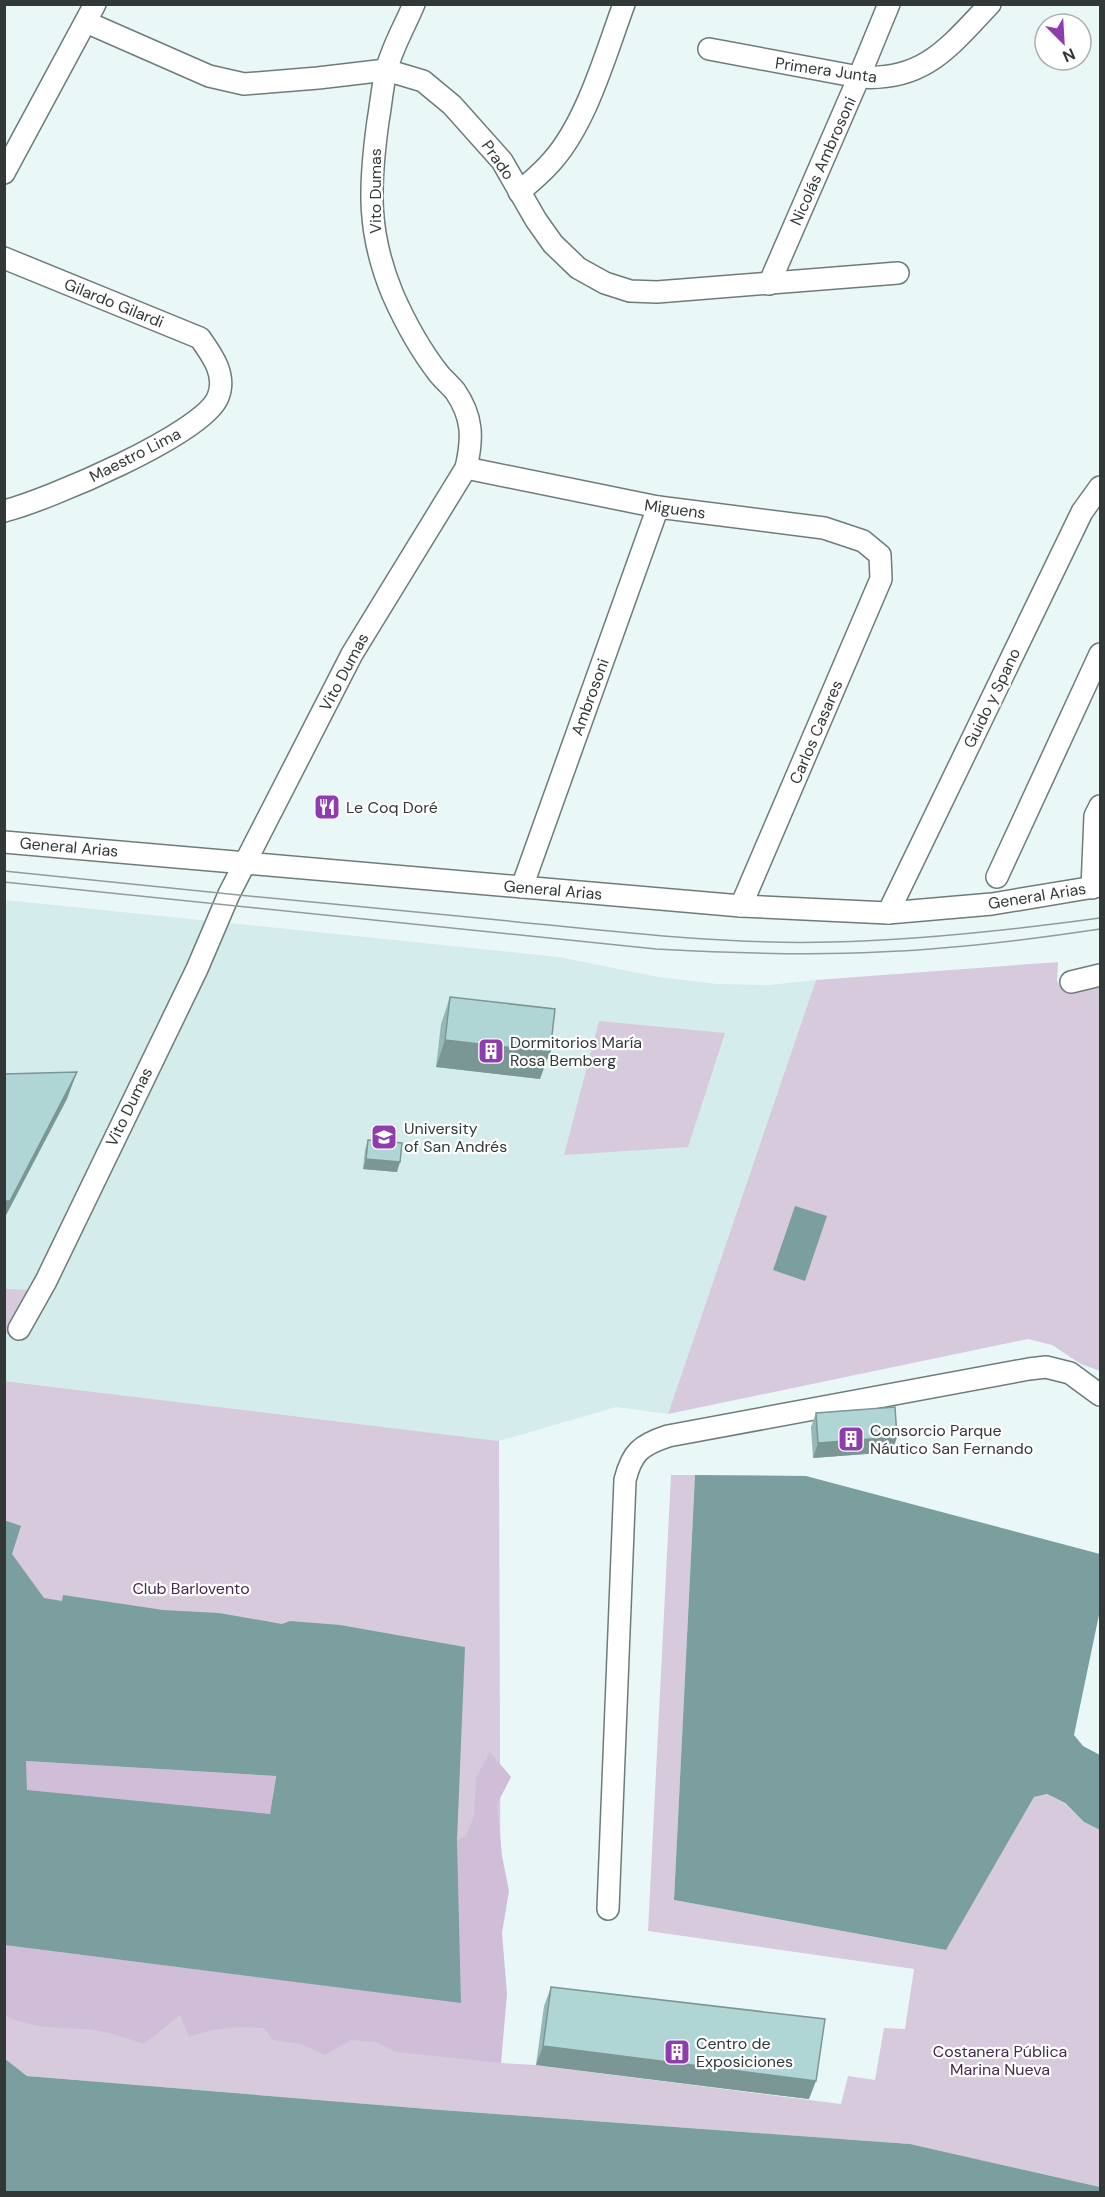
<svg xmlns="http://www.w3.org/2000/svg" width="1105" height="2197" font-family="'DM Sans',sans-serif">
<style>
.built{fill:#d4eceb}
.green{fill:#d7cadc;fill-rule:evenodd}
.forest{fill:#d0bed8}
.water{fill:#7a9f9e;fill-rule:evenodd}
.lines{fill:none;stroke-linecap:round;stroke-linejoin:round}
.street-casing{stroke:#6f7b7b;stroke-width:24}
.street{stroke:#fff;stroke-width:21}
.tram{stroke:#909b9b;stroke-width:1.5}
.wall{fill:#96b8b7}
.shaded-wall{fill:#7a9695}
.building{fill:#afd6d5;stroke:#7a9695;stroke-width:1.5}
.labels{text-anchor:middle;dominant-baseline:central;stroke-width:4.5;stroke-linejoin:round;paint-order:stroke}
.street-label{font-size:16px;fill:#323838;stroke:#fff}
.poi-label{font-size:16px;fill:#323838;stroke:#fff;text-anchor:start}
.park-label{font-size:16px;fill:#43294e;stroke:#fff}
</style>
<rect width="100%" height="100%" fill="#e9f8f7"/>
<path class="built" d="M 5,900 L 559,957 L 658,977 L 717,984 L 769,985 L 816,980 L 668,1414 L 616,1407 L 499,1441 L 5,1381 L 5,1335 L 19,1329 L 41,1290 L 5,1289 Z"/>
<g class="green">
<path d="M 1058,962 L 1057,981 L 1062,990 L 1071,993 L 1100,986 L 1100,1371 L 1081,1364 L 1052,1345 L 1028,1339 L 668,1414 L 816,980 Z"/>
<path d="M 599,1021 L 725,1033 L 688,1147 L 564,1155 Z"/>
<path d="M 5,1289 L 42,1290 L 19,1329 L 5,1335 Z"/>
<path d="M 4,1381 L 499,1441 L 501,2063 L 536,2065 L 841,2104 L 848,2076 L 875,2080 L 884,2028 L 905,2029 L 914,1969 L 648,1931 L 671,1475 L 695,1475 L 674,1900 L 946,1950 L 1034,1797 L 1047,1794 L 1064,1803 L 1084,1822 L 1100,1830 L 1100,2187 L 910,2144 L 428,2109 L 27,2076 L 4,2058 ZM 26,1761 L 276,1776 L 276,1777 L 270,1814 Z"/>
</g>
<g class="forest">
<path d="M 490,1752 L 511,1777 L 497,1804 L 502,1856 L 509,1891 L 502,1933 L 507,1994 L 501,2063 L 396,2052 L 376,2042 L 351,2040 L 325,2055 L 301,2044 L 273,2040 L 264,2028 C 236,2027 216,2027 189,2037 L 180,2015 L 144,2044 C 125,2038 104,2030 84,2029 C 56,2027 30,2029 5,2015 L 5,1945 L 461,2002 L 457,1840 L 466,1836 L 474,1816 L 476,1778 Z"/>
<path d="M 26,1761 L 276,1776 L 270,1814 L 27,1790 Z"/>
</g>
<g class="water">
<path d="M 795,1206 L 827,1216 L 805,1281 L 773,1270 Z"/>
<path d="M 695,1475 L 806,1476 L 1100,1554 L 1100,1610 L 1074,1735 L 1083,1746 L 1100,1755 L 1100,1830 L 1084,1822 L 1065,1803 L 1047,1794 L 1034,1797 L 946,1950 L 674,1900 Z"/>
<path d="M 4,1520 L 21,1526 L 12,1554 L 44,1598 L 62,1601 L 63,1595 L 163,1610 L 219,1613 L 282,1624 L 290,1621 L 340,1625 L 465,1647 L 457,1840 L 461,2003 L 5,1945 ZM 26,1761 L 276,1776 L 276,1777 L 270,1814 L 27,1790 Z"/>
<path d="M 4,2058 L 27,2076 L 428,2109 L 910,2144 L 1100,2187 L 1100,2192 L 5,2192 Z"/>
</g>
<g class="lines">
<g class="street-casing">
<g id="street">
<path d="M 86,22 L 209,76 L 244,84 L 318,78 L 386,70 L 423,81 L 452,105 L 502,161 L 536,220 L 553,244 L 578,268 L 605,283 L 630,291 L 657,292 L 898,273"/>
<path d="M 709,49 L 859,77 C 924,82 949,47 990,4"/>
<path d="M 4,173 L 95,4"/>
<path d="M 519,192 C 531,182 543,172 553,160 C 587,121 606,53 624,4"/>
<path d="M 4,258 L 200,338 C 212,355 227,375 218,397 C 204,434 45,501 4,511"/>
<path d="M 769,284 L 859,77 L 889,4"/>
<path d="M 466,468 L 658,507 L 824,528 L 863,541 L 880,555 L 881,579 L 741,906"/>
<path d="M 4,842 L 741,906 L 888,913 L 992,904 L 1100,886"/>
<path d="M 997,877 L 1100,654"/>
<path d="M 522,887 L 658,507"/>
<path d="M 1092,888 L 1095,816 L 1100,806"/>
<path d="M 888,913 L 1082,512 L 1100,487"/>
<path d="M 1071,982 L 1100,975"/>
<path d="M 19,1329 L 46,1281 L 197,969 L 229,894 L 352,654 L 466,468 C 473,438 473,417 455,391 C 450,385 444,380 439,374 C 421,351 405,322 393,295 C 367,233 369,187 378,121 C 381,105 382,88 386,72 C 391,49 405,26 414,4"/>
<path d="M 608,1909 L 625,1480 C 632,1452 641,1445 668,1436 L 1029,1369 L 1046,1367 L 1070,1373 L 1100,1395"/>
</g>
</g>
<use href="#street" class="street"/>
<g class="tram">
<path d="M 4,871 C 166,888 327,904 489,919 C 602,930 716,945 831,942 C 921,940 1011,930 1100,918"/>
<path d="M 4,882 L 656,949 C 730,953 805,956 879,952 C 953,949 1027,940 1100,929"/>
</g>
</g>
<g class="wall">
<path d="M 450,997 L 540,1079 L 436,1067 L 441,1024 Z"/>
<path d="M 368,1140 L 397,1172 L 363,1169 L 365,1150 Z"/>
<path d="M 816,1413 L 897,1437 L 892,1452 L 813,1458 L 811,1427 Z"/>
<path d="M 551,1987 L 809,2099 L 536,2065 L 544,2006 Z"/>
</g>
<g class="shaded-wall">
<path d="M 445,1040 L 550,1052 L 540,1079 L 436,1067 Z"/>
<path d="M 77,1072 L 67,1099 L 4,1219 L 4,1201 Z"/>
<path d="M 366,1159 L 400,1162 L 397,1172 L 363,1169 Z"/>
<path d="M 897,1437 L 892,1452 L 813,1458 L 818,1443 Z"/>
<path d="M 543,2046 L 816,2081 L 809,2099 L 536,2065 Z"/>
</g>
<g class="building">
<path d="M 450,997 L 555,1009 L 550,1052 L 445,1040 Z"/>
<path d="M 77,1072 L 10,1201 L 4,1201 L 4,1074 Z"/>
<path d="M 368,1140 L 402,1143 L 400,1162 L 366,1159 Z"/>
<path d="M 895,1407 L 897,1437 L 818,1443 L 816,1413 Z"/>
<path d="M 551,1987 L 825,2019 L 816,2081 L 543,2046 Z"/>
</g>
<defs>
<g id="restaurant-square" transform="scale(1.35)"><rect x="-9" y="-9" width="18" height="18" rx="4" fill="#8f3dad" stroke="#fff"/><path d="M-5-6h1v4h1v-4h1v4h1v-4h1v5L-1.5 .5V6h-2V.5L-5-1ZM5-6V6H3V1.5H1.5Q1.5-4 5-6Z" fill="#fff"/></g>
<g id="building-square" transform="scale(1.35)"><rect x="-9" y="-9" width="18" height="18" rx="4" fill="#8f3dad" stroke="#fff"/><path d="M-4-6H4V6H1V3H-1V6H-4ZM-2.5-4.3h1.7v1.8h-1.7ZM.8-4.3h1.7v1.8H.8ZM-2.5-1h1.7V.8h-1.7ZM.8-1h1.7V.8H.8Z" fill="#fff"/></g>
<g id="university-square" transform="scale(1.35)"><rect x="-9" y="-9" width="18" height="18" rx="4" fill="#8f3dad" stroke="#fff"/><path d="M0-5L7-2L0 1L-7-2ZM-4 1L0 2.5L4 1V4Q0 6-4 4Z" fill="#fff"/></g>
</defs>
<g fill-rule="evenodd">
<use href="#restaurant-square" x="327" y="807"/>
<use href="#building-square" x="491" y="1051"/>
<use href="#university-square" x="384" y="1137"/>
<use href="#building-square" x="851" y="1439"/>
<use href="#building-square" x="677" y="2052"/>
</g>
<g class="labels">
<g class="street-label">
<text transform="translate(826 70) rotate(8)">Primera Junta</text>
<text transform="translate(498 160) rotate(55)">Prado</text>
<text transform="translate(823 161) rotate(-66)">Nicolás Ambrosoni</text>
<text transform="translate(375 191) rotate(-90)">Vito Dumas</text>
<text transform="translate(114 303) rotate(22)">Gilardo Gilardi</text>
<text transform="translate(135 455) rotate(-27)">Maestro Lima</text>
<text transform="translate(675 509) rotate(8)">Miguens</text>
<text transform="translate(344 672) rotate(-62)">Vito Dumas</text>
<text transform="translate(590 697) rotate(-70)">Ambrosoni</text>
<text transform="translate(992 698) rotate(-64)">Guido y Spano</text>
<text transform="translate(816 732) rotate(-67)">Carlos Casares</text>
<text transform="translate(69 847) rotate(5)">General Arias</text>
<text transform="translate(553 890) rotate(5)">General Arias</text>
<text transform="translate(1037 896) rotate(-9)">General Arias</text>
<text transform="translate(129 1107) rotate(-64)">Vito Dumas</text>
</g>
<g class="poi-label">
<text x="346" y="807">Le Coq Doré</text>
<text x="510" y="1042">Dormitorios María<tspan x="510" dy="18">Rosa Bemberg</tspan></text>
<text x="404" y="1128">University<tspan x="404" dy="18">of San Andrés</tspan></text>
<text x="870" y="1430">Consorcio Parque<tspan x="870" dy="18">Náutico San Fernando</tspan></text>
<text x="696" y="2043">Centro de<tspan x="696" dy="18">Exposiciones</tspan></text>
</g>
<g class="park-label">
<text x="191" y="1588">Club Barlovento</text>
<text x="1000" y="2051">Costanera Pública<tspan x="1000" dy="18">Marina Nueva</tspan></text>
</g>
</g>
<rect width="1105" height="2197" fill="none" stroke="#323838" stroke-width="12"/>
<g transform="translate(1063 42) rotate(156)"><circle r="28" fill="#ffffff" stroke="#adafaf" stroke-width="1.5"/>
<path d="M0-4.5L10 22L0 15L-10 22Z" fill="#8f3dad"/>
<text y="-9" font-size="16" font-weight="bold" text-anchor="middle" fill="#323838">N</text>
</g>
</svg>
